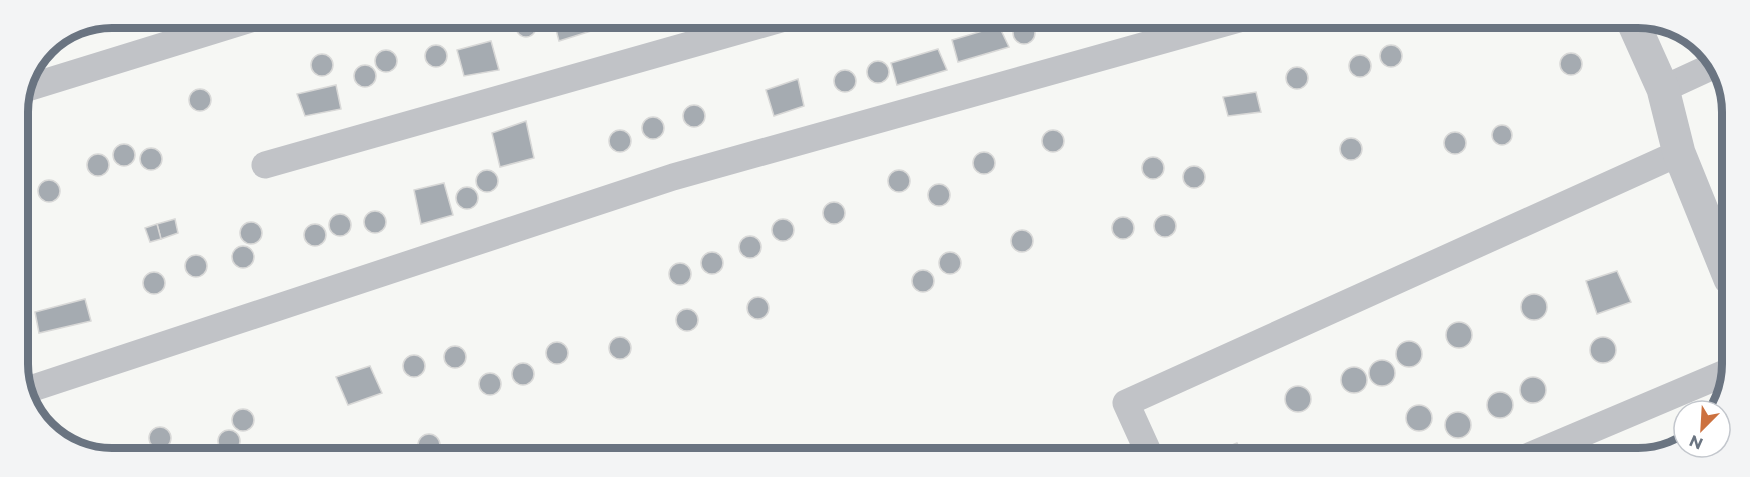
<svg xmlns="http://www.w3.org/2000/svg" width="1750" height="477" font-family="Montserrat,sans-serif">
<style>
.building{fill:#a5abb1;stroke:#d8d8d7;stroke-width:1.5}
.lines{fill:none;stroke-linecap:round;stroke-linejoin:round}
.minor{stroke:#c1c3c7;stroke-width:27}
.tertiary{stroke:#c1c3c7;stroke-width:33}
.rim{fill:none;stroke:#6a7481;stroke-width:8}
</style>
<rect width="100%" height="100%" fill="#f6f7f4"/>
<g class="building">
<circle cx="526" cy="27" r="10"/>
<path d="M 565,19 L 604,19 L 607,26 L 559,41 L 554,22 Z"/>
<path d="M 626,19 L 666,19 L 631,31 Z"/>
<path d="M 1055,19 L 1074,19 L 1065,25 L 1059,23 Z"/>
<path d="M 1421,20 L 1442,20 L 1439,25 L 1433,28 L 1426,27 Z"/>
<circle cx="1024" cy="33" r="11"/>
<path d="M 999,26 L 1009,47 L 958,62 L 952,40 Z"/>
<path d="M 491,41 L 499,70 L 464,76 L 457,50 Z"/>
<circle cx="436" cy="56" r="11"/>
<circle cx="1391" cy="56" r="11"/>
<path d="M 938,49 L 947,70 L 897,85 L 891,63 Z"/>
<circle cx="386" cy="61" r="11"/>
<circle cx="1571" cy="64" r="11"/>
<circle cx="322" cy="65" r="11"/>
<circle cx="1360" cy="66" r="11"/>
<circle cx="878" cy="72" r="11"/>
<circle cx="365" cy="76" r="11"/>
<circle cx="1297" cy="78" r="11"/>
<circle cx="845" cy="81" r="11"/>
<path d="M 798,79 L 804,106 L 774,116 L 766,90 Z"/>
<path d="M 336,85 L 341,109 L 305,116 L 297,94 Z"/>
<circle cx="200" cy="100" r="11"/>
<path d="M 1256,92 L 1261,112 L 1228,116 L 1223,97 Z"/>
<circle cx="694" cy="116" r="11"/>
<circle cx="653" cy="128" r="11"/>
<path d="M 526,121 L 534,158 L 500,167 L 492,133 Z"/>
<circle cx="1502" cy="135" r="10"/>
<circle cx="1053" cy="141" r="11"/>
<circle cx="620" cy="141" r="11"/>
<circle cx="1455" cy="143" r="11"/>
<circle cx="1351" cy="149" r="11"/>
<circle cx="124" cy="155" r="11"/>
<path d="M 1730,145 L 1730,167 L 1723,148 Z"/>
<circle cx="151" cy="159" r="11"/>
<circle cx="984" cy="163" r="11"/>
<circle cx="98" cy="165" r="11"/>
<circle cx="1153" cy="168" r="11"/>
<circle cx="1194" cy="177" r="11"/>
<circle cx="487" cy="181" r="11"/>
<circle cx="899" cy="181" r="11"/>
<circle cx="49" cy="191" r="11"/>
<path d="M 444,183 L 453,215 L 421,224 L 414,190 Z"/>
<circle cx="939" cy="195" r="11"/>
<circle cx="467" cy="198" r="11"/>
<circle cx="834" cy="213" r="11"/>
<circle cx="375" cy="222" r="11"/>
<circle cx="340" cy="225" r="11"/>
<circle cx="1165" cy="226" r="11"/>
<circle cx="1123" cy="228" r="11"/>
<path d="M 175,219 L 178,233 L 161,239 L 157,224 Z"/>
<circle cx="783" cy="230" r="11"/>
<circle cx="251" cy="233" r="11"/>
<path d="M 157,224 L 161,239 L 150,242 L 145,228 Z"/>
<circle cx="315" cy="235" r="11"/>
<circle cx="1022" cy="241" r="11"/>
<circle cx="750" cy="247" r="11"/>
<circle cx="243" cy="257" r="11"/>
<circle cx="950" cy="263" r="11"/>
<circle cx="712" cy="263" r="11"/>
<circle cx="196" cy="266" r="11"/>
<circle cx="680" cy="274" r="11"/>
<circle cx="923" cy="281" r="11"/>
<path d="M 1617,271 L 1631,302 L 1597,314 L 1586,281 Z"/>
<circle cx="154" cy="283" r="11"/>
<circle cx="1534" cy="307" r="13"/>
<circle cx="758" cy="308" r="11"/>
<path d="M 85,299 L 91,321 L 39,333 L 35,312 Z"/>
<circle cx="687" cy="320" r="11"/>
<path d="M 19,314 L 26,322 L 24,329 L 20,334 Z"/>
<circle cx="1459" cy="335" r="13"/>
<circle cx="1603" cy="350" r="13"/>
<circle cx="620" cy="348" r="11"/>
<circle cx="1409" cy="354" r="13"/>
<circle cx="557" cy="353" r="11"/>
<circle cx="455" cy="357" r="11"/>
<circle cx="414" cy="366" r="11"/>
<circle cx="1382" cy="373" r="13"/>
<circle cx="523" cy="374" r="11"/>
<path d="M 370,366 L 382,393 L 348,405 L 336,377 Z"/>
<circle cx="1354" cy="380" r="13"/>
<circle cx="490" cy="384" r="11"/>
<circle cx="1533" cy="390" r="13"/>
<circle cx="1298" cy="399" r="13"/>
<circle cx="1500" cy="405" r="13"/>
<circle cx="1419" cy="418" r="13"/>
<circle cx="243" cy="420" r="11"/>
<circle cx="1458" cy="425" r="13"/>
<circle cx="160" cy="438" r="11"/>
<circle cx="229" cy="441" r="11"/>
<circle cx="429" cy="445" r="11"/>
<path d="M 1237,443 L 1245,458 L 1201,458 Z"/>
<path d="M 399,445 L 407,451 L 408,457 L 387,457 L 389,449 Z"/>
<path d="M 1342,453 L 1350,455 L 1354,458 L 1332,458 Z"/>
</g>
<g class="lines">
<g class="minor">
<path d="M 27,88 L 254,18"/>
<path d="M 1663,89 L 1715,65"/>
<path d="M 265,165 L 781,19"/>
<path d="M 24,391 L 673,177 L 1239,19"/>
<path d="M 1151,458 L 1126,403 L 1679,153"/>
<path d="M 1522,459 L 1730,371"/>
</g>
<path class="tertiary" d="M 1632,20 L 1663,89 L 1679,153 L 1730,279"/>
</g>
<path d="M0 0H1750V477H0ZM112 28H1638A84 84 0 0 1 1722 112V364A84 84 0 0 1 1638 448H112A84 84 0 0 1 28 364V112A84 84 0 0 1 112 28Z" fill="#f3f4f5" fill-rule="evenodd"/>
<path class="rim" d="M112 28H1638A84 84 0 0 1 1722 112V364A84 84 0 0 1 1638 448H112A84 84 0 0 1 28 364V112A84 84 0 0 1 112 28Z"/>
<g transform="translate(1702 429) rotate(204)"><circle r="28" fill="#ffffff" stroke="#c3c7cd" stroke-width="1.5"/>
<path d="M0-4.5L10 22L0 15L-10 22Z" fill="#cc713f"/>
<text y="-9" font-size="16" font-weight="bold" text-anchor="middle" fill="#6a7481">N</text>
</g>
</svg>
